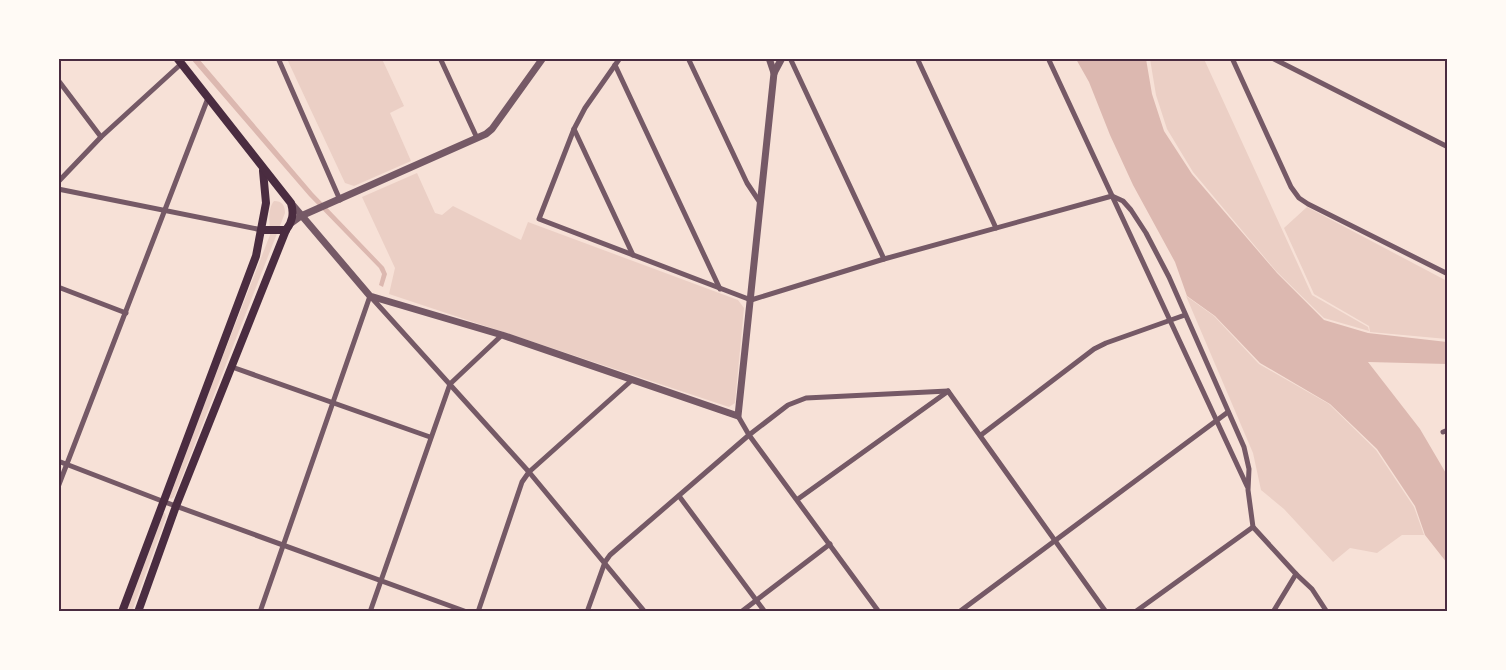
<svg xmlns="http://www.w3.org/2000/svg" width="1506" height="670" font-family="Quicksand,sans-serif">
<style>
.green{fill:#ebcfc5}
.water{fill:#dcb8b0}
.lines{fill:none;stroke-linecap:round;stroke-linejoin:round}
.minor{stroke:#755966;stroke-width:5}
.tertiary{stroke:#755966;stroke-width:7}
.secondary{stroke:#4a2c40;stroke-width:8}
.neatline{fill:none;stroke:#4a2c40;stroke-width:2}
</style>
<rect width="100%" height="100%" fill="#f7e1d7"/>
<g class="green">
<path d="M 287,59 L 382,59 L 404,106 L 390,113 L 411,161 L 354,186 L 345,183 Z"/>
<path d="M 1150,59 L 1204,59 L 1312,295 L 1368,327 L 1369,331 L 1324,318 L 1276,271 L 1193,172 L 1167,129 L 1156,95 Z"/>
<path d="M 417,173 L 435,213 L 442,215 L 453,206 L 521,240 L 528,222 L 738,300 L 744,308 L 735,403 L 729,407 L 389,294 L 395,268 L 362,197 Z"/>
<path d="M 274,201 C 282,201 285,205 285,213 L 174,497 L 171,499 L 168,497 L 175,479 L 270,235 C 270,225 267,209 274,201 Z"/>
<path d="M 1307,207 L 1447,281 L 1447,339 L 1370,332 L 1369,326 L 1314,294 L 1284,228 Z"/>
<path d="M 1186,296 L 1214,316 L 1259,364 L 1329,404 L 1376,450 L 1414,507 L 1424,535 L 1402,535 L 1377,553 L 1350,548 L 1333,562 L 1284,509 L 1261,490 L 1253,453 Z"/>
<path d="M 162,513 L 165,513 L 166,517 L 132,611 L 125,612 Z"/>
</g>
<g class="water">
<path d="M 191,59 L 199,59 L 313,193 L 384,267 L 387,274 L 383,287 L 379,285 L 382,274 L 379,268 L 309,196 Z"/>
<path d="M 1076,59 L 1146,59 L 1152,94 L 1164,131 L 1192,174 L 1277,273 L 1324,320 L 1368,333 L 1447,342 L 1447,364 L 1368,362 L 1420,429 L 1447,475 L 1447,563 L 1425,535 L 1415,506 L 1377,449 L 1330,404 L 1260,363 L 1215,316 L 1187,296 L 1175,262 L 1133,185 L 1110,135 L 1089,82 Z"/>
</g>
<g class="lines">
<g class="minor">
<path d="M 278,58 L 340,200"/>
<path d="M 440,58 L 477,138"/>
<path d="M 620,58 L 585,108 L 574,129 L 539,219 L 751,300 L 884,259 L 1112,196"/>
<path d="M 688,58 L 747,183 L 759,201"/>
<path d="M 790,58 L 884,259"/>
<path d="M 917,58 L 996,228"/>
<path d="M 1048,58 L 1247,486"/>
<path d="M 1232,58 L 1291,187 L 1299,198 L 1308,204 L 1448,274"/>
<path d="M 1272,58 L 1448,147"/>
<path d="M 615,65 L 720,289"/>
<path d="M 58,80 L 101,137"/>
<path d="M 574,129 L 633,255"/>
<path d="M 58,182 L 101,137 L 181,64"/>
<path d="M 58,189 L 262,230"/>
<path d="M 1112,196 L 1123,201 L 1131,210 L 1146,233 L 1169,277 L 1244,447 L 1249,469 L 1248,490 L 1253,527 L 1296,574 L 1312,589 L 1327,612"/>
<path d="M 58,287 L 126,313"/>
<path d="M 232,367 L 430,437"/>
<path d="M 948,391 L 1106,612"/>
<path d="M 738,416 L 749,435 L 879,612"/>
<path d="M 1443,432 L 1448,430"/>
<path d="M 981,435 L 1094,349 L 1106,343 L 1185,315"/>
<path d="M 58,461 L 162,501 L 467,612"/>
<path d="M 58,487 L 208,98"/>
<path d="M 679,496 L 765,612"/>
<path d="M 798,499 L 947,392"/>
<path d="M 260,612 L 370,296 L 529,472 L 645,612"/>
<path d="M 370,612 L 450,384 L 502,335"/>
<path d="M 478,612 L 522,482 L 529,472 L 632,380"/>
<path d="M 587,612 L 605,562 L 610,555 L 749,435 L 788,405 L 806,398 L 948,391"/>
<path d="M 741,612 L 830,544"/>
<path d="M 959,612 L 1228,412"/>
<path d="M 1135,612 L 1253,527"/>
<path d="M 1273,612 L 1296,574"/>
</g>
<g class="tertiary">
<path d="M 769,58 L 774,73"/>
<path d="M 291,203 L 370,296 L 502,335 L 738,416 L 774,73 L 782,58"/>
<path d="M 290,224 L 301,216 L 486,134 L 492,129 L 543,58"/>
</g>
<g class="secondary">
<path d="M 262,230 L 286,230"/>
<path d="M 122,612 L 256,256 L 266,203 L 263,171"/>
<path d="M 138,612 L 176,506 L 286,230 C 293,221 294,213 291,203 L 177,58"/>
</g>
</g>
<rect width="1506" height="670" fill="none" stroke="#fffaf5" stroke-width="120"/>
<rect x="60" y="60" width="1386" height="550" class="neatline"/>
</svg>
